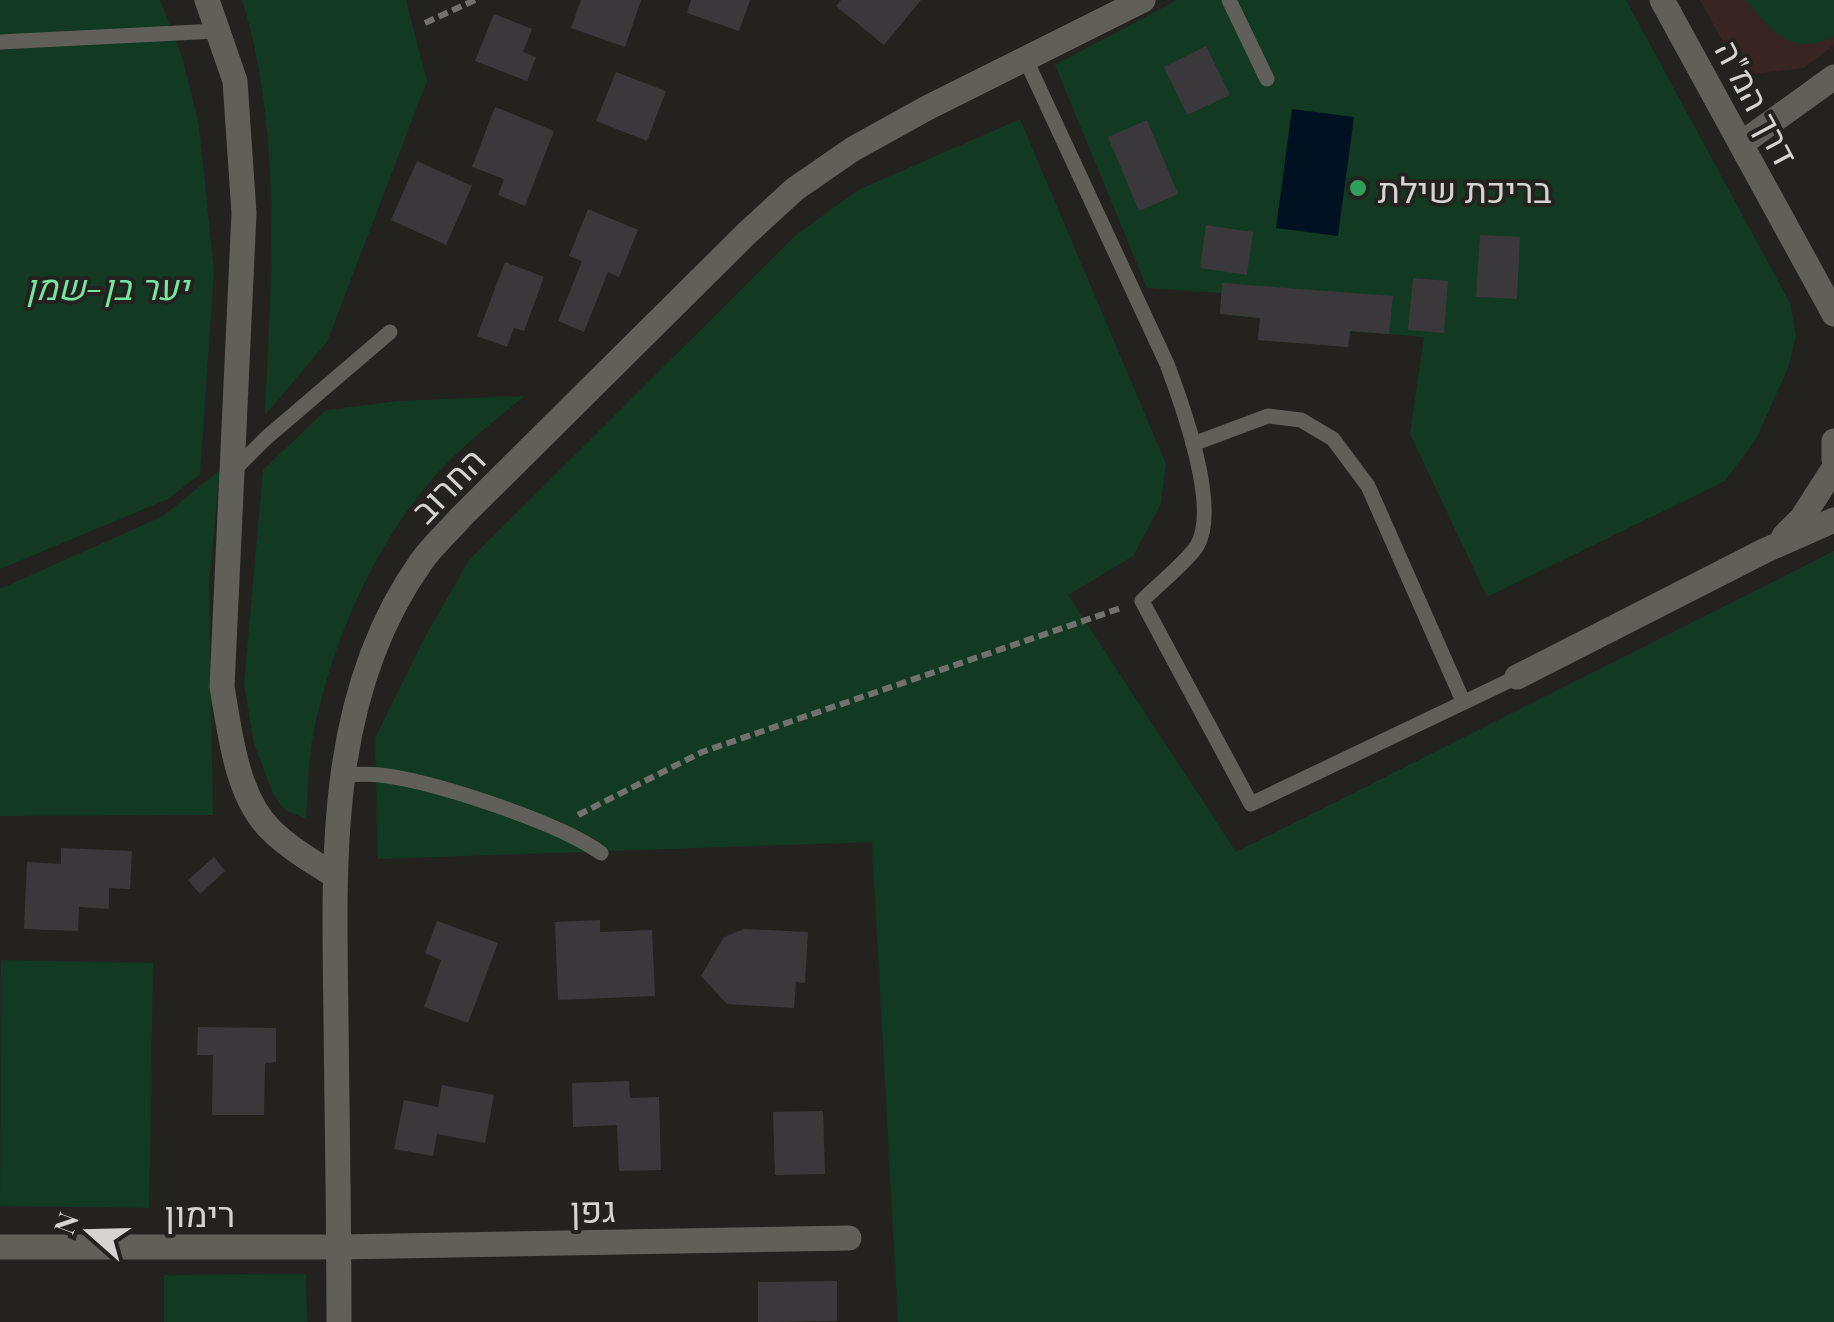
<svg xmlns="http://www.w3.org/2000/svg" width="1834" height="1322" font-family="'Playfair Display',Heebo,serif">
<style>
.commercial{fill:#382423}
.green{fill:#123922}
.water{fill:#001221}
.building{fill:#3b383c}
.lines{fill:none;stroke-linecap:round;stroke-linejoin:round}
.path{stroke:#73716e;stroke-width:6;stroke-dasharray:10 5;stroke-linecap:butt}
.lane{stroke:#615f5a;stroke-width:15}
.street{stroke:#615f5a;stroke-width:25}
.secondary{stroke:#615f5a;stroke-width:25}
.leisure-dot{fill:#2e9e5b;stroke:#24221f;stroke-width:4}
.labels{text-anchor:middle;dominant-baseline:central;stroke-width:8;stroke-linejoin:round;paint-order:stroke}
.street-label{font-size:35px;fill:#d5d4d1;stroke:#24221f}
.poi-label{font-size:35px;fill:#d5d4d1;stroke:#24221f;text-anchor:start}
.park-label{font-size:35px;font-style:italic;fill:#74e6a0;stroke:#24221f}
</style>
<rect width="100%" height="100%" fill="#24221f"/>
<path class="commercial" d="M 1700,0 L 1834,0 L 1834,45 L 1804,68 L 1741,75 Z"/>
<g class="green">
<path d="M 0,0 L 160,0 L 182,57 L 199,126 L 214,271 L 200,474 L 168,499 L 0,569 Z"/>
<path d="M 242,0 L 406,0 L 427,81 L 327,342 L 265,415 C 271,279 283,131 242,0 Z"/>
<path d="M 1177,0 L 1626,0 L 1790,303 L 1796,336 L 1788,368 L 1756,439 L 1725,481 L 1487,597 L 1410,434 L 1424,337 L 1351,331 L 1348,347 L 1258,340 L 1260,318 L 1220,314 L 1222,293 L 1147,288 L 1055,65 Z"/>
<path d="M 1745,0 L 1834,0 L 1834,36 C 1789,58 1773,31 1745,0 Z"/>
<path d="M 1020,119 L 1166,464 L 1161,504 L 1133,556 L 1068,595 L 1236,852 L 1834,551 L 1834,1322 L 898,1322 L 872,842 L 378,859 L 375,738 L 426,635 L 469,560 L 796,235 L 858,190 Z"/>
<path d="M 524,396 C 497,419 467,442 443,467 C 375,540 333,639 313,735 C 308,762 308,791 306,819 L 285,810 L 273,794 L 254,744 L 244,684 L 263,470 L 326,410 L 398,401 Z"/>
<path d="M 220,470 L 209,582 L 213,815 L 0,816 L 0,589 L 163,516 Z"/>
<path d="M 1,960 L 153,963 L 149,1208 L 0,1206 Z"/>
<path d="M 306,1274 L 307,1322 L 164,1322 L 164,1275 Z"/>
</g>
<path class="water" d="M 1292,109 L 1354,117 L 1338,236 L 1276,228 Z"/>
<g class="building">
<path d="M 581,0 L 641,0 L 625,47 L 571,28 Z"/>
<path d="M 691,0 L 750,0 L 739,31 L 687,13 Z"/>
<path d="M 841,0 L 921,0 L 884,45 L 836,6 Z"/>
<path d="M 494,14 L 532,29 L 523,52 L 536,57 L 527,81 L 475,61 Z"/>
<path d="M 1206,46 L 1230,95 L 1187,115 L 1164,67 Z"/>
<path d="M 616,72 L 666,91 L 647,141 L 596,121 Z"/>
<path d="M 495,107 L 554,131 L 525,206 L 498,195 L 504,179 L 472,167 Z"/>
<path d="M 1147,120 L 1178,194 L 1139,211 L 1108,137 Z"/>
<path d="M 417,161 L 472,186 L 446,245 L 391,220 Z"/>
<path d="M 588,209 L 638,230 L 619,277 L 608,272 L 584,332 L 558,321 L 582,261 L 569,256 Z"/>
<path d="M 1206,225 L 1253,232 L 1247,275 L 1200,268 Z"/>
<path d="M 1480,235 L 1520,237 L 1517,299 L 1476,297 Z"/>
<path d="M 505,262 L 544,277 L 524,331 L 514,328 L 507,347 L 477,336 Z"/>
<path d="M 1413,278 L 1448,281 L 1444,333 L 1408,330 Z"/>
<path d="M 1222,283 L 1393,296 L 1389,334 L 1350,331 L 1348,347 L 1258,340 L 1260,318 L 1220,314 Z"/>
<path d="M 61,848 L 132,851 L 130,889 L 109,888 L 109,909 L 79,907 L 78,931 L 24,929 L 27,862 L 61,864 Z"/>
<path d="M 214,857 L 225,871 L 200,894 L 188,880 Z"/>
<path d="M 600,920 L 600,932 L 652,930 L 655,996 L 558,1000 L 555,922 Z"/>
<path d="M 437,921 L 498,943 L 468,1023 L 424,1007 L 441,960 L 425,953 Z"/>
<path d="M 744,929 L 808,932 L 805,983 L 796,982 L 794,1008 L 727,1004 L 701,976 L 724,937 Z"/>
<path d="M 198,1027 L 276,1028 L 276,1062 L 265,1063 L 264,1115 L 212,1115 L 213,1055 L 197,1055 Z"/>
<path d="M 629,1081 L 630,1098 L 659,1097 L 661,1170 L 619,1171 L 617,1125 L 573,1127 L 572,1083 Z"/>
<path d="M 442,1085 L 494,1095 L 485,1143 L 437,1134 L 433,1156 L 394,1149 L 404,1100 L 438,1107 Z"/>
<path d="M 823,1111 L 825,1174 L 775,1175 L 773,1112 Z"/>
<path d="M 837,1281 L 837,1321 L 758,1322 L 758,1282 Z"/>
</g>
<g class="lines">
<g class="path">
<path d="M 425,23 L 475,0"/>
<path d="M 578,815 L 702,752 L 1121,608"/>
</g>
<g class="lane">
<path d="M 1229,0 L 1267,79"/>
<path d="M 0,42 L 217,31"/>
<path d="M 1026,60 L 1167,364 C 1182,404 1220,507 1197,546 C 1185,564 1157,585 1142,601 L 1251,804 L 1517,677"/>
<path d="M 1193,444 L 1268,416 L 1301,420 L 1333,439 L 1368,486 L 1463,701"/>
<path d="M 232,472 L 266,438 L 390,332"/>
<path d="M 340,775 C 353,775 367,773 380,775 C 433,781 558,822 601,853"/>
</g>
<g class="street">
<path d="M 207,0 L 235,81 L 244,213 L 222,687 C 230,732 236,795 270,829 C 289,848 311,861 334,875"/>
<path d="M 1741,144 L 1834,77"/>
<path d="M 1784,536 L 1802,518 L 1834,468"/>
<path d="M 1517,677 L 1764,551 L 1834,520"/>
<path d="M 0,1247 L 339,1247 L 849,1238"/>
</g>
<g class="secondary">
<path d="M 1662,0 L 1834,314"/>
<path d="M 1834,441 L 1834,460"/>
<path d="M 339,1322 C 339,1221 337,1119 336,1018 C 334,862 326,696 421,562 C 432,546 448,532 461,517 L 746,234 L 795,189 L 853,149 L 927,108 L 1143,0"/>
</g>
</g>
<circle class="leisure-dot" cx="1358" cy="188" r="10"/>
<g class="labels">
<g class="street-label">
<text transform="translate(1758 102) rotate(62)">דרך המ"ה</text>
<text transform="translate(447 484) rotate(-46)">החרוב</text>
<text transform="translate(593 1208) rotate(-1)">גפן</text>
<text x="200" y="1212">רימון</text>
</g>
<g class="poi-label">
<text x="1378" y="188">בריכת שילת</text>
</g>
<g class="park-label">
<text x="107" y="285">יער בן-שמן</text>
</g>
</g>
<g transform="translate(90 1232) rotate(290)" stroke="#24221f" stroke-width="8" paint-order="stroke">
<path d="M0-8L18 38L0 25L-18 38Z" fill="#d5d4d1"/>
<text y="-15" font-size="28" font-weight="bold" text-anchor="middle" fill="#d5d4d1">N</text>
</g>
</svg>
